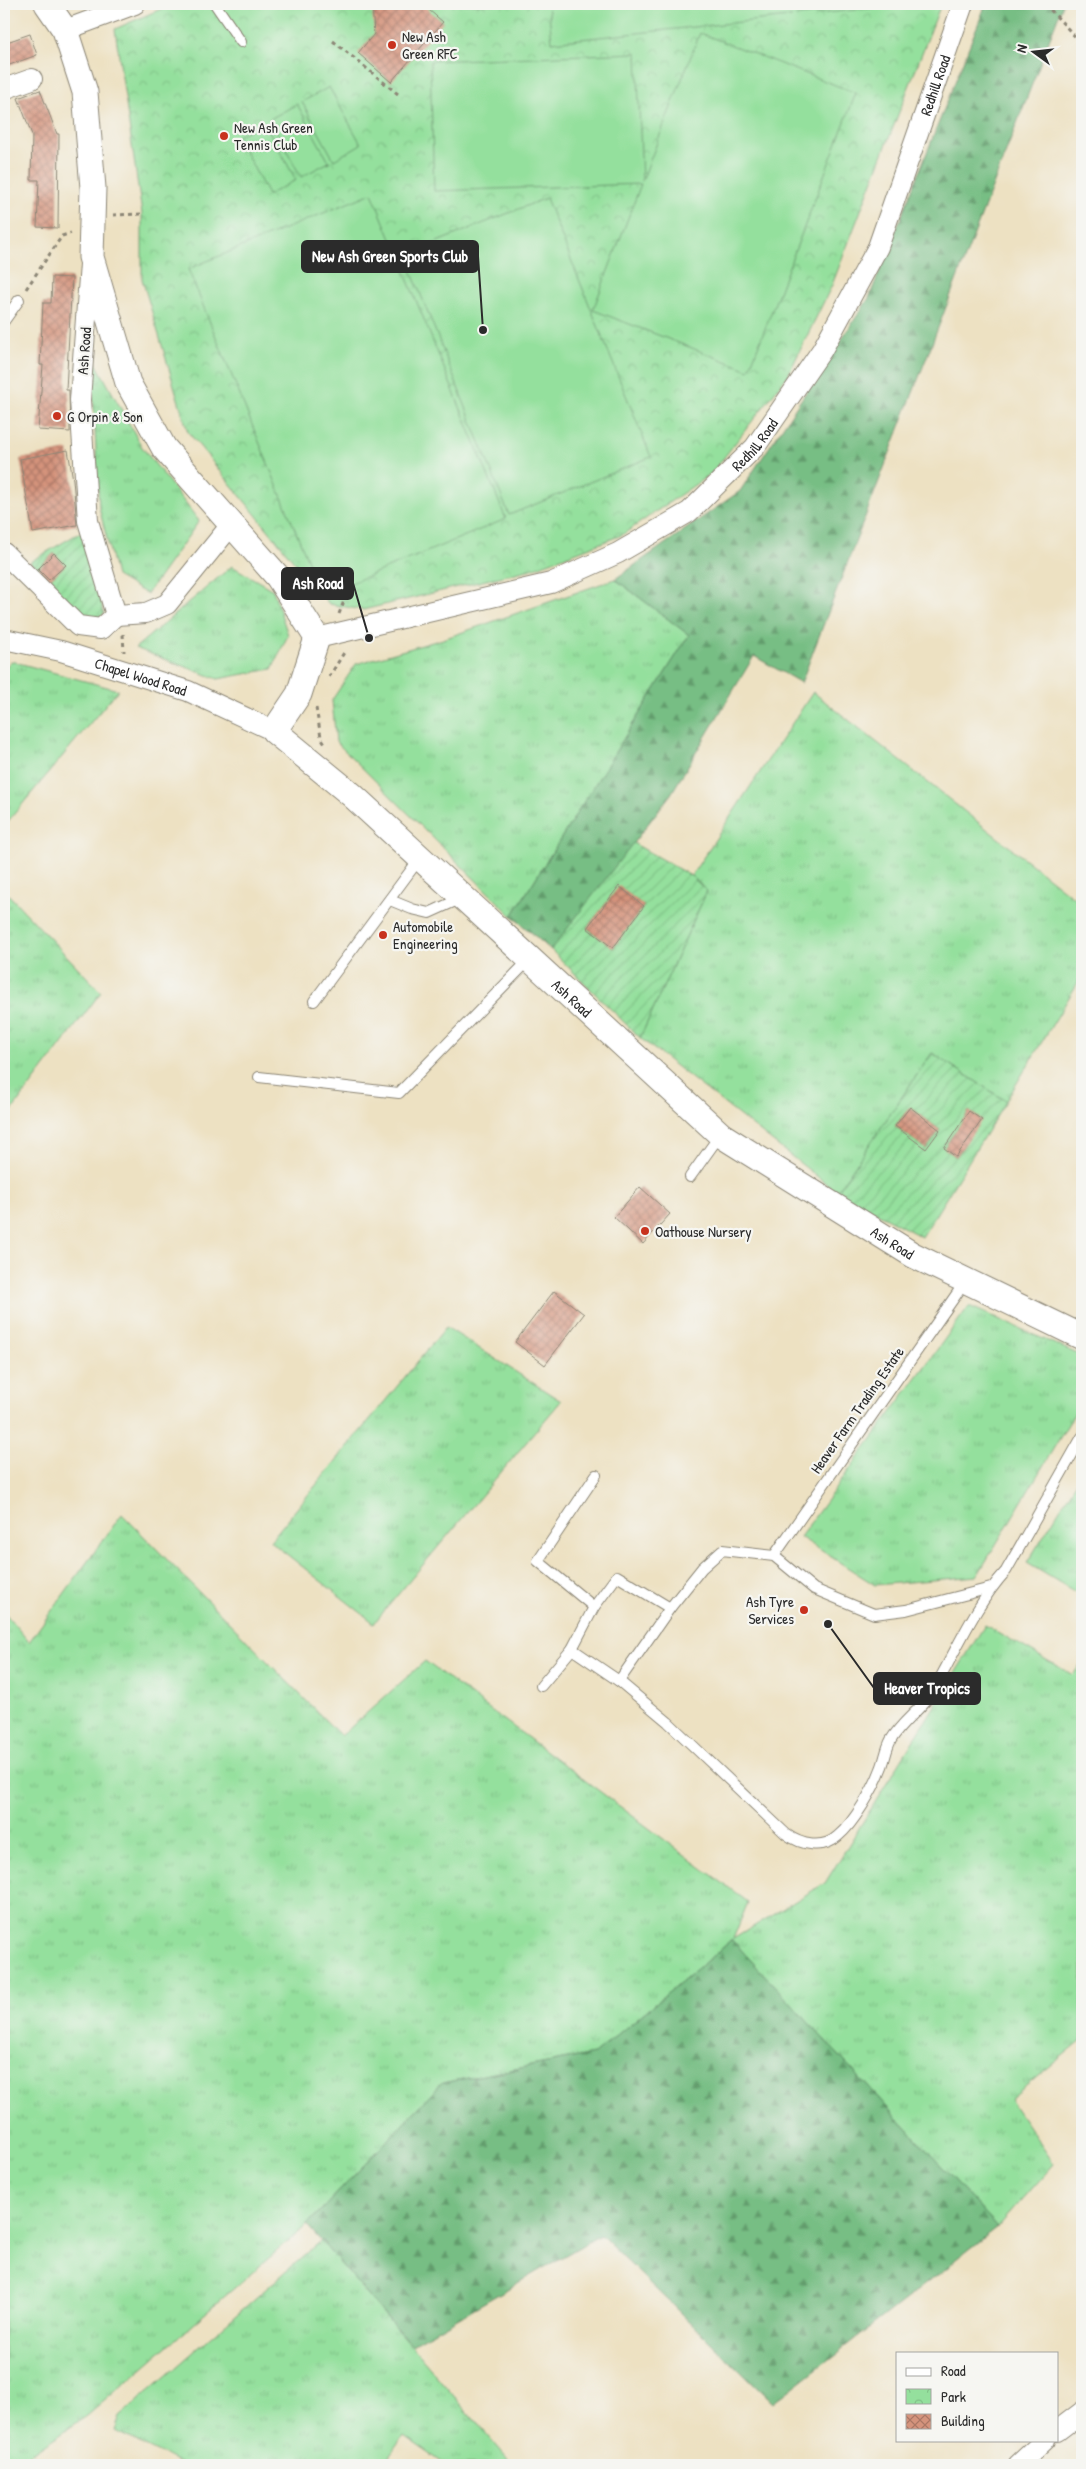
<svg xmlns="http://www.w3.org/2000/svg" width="1086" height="2469" font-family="'Patrick Hand',sans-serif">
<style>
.grass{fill:url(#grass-tufts);stroke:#608664}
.forest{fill:url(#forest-firs);stroke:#517458}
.park{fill:url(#park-crowns);stroke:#608664}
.garden{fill:url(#garden-furrows);stroke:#608664;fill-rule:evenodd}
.pitch{fill:#94e09d;stroke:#608664}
.building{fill:url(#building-cross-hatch)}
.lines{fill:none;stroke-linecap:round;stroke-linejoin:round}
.service-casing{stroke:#8c8676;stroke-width:12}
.minor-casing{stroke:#8c8676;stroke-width:22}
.tertiary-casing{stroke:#8c8676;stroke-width:27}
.path{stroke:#8c8676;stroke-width:3;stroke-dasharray:4 4;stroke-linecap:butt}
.service{stroke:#fff;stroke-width:10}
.minor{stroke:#fff;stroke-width:20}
.tertiary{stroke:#fff;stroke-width:25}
.poi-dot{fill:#c8321e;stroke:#f6f6f2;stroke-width:2}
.labels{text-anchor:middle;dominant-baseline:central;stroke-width:4.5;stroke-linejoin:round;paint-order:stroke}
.poi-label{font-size:15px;fill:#2b2b2b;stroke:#f6f6f2;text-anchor:start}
.street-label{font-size:15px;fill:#2b2b2b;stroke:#f6f6f2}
.leader{fill:none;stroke:#2b2b2b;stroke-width:2}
.callout-dot{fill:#2b2b2b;stroke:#f6f6f2;stroke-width:2}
.callout{fill:#2b2b2b;stroke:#2b2b2b;stroke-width:2}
.callout-label{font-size:16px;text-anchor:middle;font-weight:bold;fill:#fff}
</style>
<defs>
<pattern id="grass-tufts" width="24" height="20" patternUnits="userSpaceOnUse" patternTransform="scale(1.25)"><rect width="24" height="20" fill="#94e09d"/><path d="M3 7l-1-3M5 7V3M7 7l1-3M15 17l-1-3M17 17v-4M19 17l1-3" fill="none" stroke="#80c087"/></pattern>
<pattern id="forest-firs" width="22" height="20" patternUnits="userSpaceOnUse" patternTransform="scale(1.25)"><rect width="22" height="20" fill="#77be84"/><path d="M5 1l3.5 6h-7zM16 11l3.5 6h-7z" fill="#629b6c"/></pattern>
<pattern id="park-crowns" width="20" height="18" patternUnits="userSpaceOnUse" patternTransform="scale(1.25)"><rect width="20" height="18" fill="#94e09d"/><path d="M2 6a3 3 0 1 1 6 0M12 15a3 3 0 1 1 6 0" fill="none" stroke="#80c087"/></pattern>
<pattern id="garden-furrows" width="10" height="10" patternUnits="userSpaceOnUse" patternTransform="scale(1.25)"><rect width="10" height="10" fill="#94e09d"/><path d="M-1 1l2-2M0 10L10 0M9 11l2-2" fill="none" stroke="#80c087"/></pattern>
<pattern id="building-cross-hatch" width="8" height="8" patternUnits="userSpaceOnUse" patternTransform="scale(1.25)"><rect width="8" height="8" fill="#d4937c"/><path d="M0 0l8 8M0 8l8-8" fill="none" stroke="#ac7866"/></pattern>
</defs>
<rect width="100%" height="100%" fill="#f6f6f2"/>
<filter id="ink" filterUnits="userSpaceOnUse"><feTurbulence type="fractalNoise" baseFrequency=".02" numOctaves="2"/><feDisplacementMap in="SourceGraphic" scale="10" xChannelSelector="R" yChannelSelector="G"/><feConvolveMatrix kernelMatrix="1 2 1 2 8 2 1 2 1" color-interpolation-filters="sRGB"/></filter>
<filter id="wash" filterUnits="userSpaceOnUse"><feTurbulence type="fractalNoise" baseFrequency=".0096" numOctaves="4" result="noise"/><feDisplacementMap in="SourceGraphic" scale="20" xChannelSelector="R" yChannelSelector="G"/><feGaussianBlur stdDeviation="1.12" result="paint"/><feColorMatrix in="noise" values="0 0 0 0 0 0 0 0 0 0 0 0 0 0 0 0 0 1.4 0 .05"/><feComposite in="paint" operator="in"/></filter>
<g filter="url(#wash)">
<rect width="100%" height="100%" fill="#ede1c2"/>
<g class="grass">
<path d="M 91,354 L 142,447 L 199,521 L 147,594 L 116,576 L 99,507 Z"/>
<path d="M 232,566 L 273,590 L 288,635 L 272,669 L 218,679 L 135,648 Z"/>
<path d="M 615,579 L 689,635 L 512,916 L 336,742 L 332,700 L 356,664 L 443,639 Z"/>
<path d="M 11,661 L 118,690 L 4,826 L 4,669 Z"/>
<path d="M 813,692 L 1082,904 L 1082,976 L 1006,1101 L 932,1053 L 837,1192 L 640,1038 L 707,891 L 691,876 Z"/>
<path d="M 4,890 L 101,992 L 4,1121 Z"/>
<path d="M 969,1306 L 1082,1356 L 1082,1401 L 977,1576 L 875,1585 L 800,1537 Z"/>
<path d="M 446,1327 L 561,1401 L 374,1623 L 270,1541 Z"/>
<path d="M 1082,1473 L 1082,1596 L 1027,1563 Z"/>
<path d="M 122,1514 L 341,1736 L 425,1661 L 748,1902 L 733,1939 L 825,1883 L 985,1625 L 1073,1675 L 1082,1662 L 1082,2040 L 1010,2099 L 1054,2164 L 998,2227 L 732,1940 L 594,2054 L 442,2083 L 307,2225 L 87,2416 L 13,2465 L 4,2465 L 4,1612 L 29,1642 Z"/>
<path d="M 321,2241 L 513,2465 L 446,2465 L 404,2436 L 383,2465 L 183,2465 L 115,2431 L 120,2416 Z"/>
</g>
<g class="forest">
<path d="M 986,4 L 1063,4 L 801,683 L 754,656 L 671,794 L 551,950 L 512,916 L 689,635 L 615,579 L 740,491 L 869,298 Z"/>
<path d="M 732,1940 L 998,2227 L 773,2403 L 600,2235 L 411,2345 L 307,2225 L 442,2083 L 594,2054 Z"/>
</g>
<path class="park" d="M 172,4 L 941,4 L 832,285 L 788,375 L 712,473 L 622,535 L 532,569 L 363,610 L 329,604 L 188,432 L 142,279 L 142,214 L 115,29 Z"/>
<g class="garden">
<path d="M 84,530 L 104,614 L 94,622 L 81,621 L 30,562 ZM 54,553 L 65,565 L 49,580 L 38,568 Z"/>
<path d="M 633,843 L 691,876 L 707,891 L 640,1038 L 551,950 ZM 619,887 L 644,906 L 613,948 L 587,928 Z"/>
<path d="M 932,1053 L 1006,1101 L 922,1237 L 837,1192 ZM 910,1107 L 940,1130 L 926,1149 L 895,1126 ZM 969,1111 L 981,1120 L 956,1157 L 944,1148 Z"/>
</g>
<g class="pitch">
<path d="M 548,4 L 882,4 L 883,7 L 552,42 Z"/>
<path d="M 700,33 L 856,93 L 749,370 L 593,310 L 641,184 L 434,191 L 430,61 L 637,53 L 642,181 Z"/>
<path d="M 329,87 L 361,144 L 334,160 L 302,102 Z"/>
<path d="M 297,104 L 329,162 L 301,177 L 270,119 Z"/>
<path d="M 264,122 L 296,180 L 268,195 L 237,136 Z"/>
<path d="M 372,193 L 506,519 L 322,595 L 188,269 Z"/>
<path d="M 546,198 L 651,457 L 509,515 L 405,255 Z"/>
</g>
<g id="blocks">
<g class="building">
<path d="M 372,4 L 422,4 L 443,22 L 391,82 L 358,53 L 374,34 Z"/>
<path d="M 30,34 L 37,55 L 4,67 L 4,43 Z"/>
<path d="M 40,90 L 57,134 L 59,134 L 58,228 L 37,227 L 39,180 L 31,180 L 32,135 L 18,98 Z"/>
<path d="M 52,277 L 72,278 L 66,390 L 69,390 L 70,432 L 38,430 L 43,365 L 40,365 L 43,303 L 51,303 Z"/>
<path d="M 68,450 L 73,480 L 77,525 L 33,533 L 20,459 Z"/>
<path d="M 54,553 L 66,565 L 49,580 L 38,569 Z"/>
<path d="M 619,886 L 644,906 L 613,948 L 587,928 Z"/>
<path d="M 910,1107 L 940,1130 L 926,1149 L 895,1126 Z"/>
<path d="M 969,1111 L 982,1120 L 956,1157 L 944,1148 Z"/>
<path d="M 640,1187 L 670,1214 L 643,1244 L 614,1217 Z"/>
<path d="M 554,1291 L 584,1314 L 545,1365 L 515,1342 Z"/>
</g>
</g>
</g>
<g filter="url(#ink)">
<use href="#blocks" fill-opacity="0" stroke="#8c8676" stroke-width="1"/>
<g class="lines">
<g class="service-casing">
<g id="service">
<path d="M 215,4 L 241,42"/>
<path d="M 4,321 L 19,300"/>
<path d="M 390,900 L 412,909 L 429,913 L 462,898"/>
<path d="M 314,1001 L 420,858"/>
<path d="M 259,1077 L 399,1093 L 530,959"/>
<path d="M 690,1177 L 720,1135"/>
<path d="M 774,1556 L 965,1282"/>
<path d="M 594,1607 L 538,1561 L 596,1475"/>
<path d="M 572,1649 L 619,1681 L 668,1722 L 786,1834 C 801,1845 823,1850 838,1836 C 854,1823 874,1788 881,1769 C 885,1760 886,1749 891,1740 C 902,1721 922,1709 933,1691 C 956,1651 975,1605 1006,1571 L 1082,1437"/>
<path d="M 619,1681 L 670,1608"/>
<path d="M 541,1686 L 572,1649 L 594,1607 L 617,1576 L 670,1608 L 702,1568 L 722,1550 L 774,1556 L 814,1589 L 874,1614 L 906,1610 L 991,1588"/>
</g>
</g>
<g class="minor-casing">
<g id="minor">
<path d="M 65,30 L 135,4"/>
<path d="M 4,89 L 32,79"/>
<path d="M 90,264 L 80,400 L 88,521 L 116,615 L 146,613 L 167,604 L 231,525"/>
<path d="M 4,553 L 78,626 L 101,629 L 116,615"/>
<path id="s1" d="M 317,638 L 551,583 L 618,553 L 689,512 L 755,447 L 822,350 L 878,247 L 963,4"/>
<path id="s2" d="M 4,639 L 61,651 L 188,691 L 274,731"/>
<path d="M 1057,2431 L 1082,2412"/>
<path d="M 1018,2465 L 1045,2440"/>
</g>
</g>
<g class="tertiary-casing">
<g id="tertiary">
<path id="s3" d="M 47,4 L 65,30 L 85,92 L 93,188 L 91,257 L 128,383 L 164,448 L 278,577 L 317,638 L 299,694 L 274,731 L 352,795 L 721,1135 L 913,1255 L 1082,1337"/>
</g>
</g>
<g class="path">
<path d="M 1045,4 L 1082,44"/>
<path d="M 333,41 L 398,94"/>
<path d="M 113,215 L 142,214"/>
<path d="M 26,289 L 62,236 L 71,233"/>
<path d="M 339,614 L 351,583"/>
<path d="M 123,634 L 124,652"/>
<path d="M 329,677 L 345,651"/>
<path d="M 316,708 L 321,737 L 326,745"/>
</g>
<use href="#service" class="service"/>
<use href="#minor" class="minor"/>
<use href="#tertiary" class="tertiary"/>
</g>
</g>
<g class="poi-dot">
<circle cx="392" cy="45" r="5"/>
<circle cx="224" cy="136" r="5"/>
<circle cx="57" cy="416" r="5"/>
<circle cx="383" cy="935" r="5"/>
<circle cx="645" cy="1231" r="5"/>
<circle cx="804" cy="1610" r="5"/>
</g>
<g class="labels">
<g class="poi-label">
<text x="402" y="36">New Ash<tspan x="402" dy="17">Green RFC</tspan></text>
<text x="234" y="127">New Ash Green<tspan x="234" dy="17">Tennis Club</tspan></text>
<text x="67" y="416">G Orpin &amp; Son</text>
<text x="393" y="926">Automobile<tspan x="393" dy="17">Engineering</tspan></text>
<text x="655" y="1231">Oathouse Nursery</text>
<text x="794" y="1601" text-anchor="end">Ash Tyre<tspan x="794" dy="17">Services</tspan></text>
</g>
<g class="street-label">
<text stroke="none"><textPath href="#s1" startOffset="895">Redhill Road</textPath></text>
<text transform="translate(84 351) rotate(-86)">Ash Road</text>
<text stroke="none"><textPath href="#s1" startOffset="490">Redhill Road</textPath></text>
<text stroke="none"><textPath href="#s2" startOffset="142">Chapel Wood Road</textPath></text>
<text stroke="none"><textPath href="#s3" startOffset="1216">Ash Road</textPath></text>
<text stroke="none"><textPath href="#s3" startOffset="1621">Ash Road</textPath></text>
<text transform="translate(857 1410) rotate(-55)">Heaver Farm Trading Estate</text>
</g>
</g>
<path class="leader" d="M483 330L478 256M369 638L353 583M828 1624L874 1688"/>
<g class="callout-dot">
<circle cx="483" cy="330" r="5"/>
<circle cx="369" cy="638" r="5"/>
<circle cx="828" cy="1624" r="5"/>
</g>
<g class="callout">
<rect x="302" y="241" width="176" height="31" rx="5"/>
<rect x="282" y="568" width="71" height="31" rx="5"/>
<rect x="874" y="1673" width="106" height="31" rx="5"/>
</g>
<g class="callout-label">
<text x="390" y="262">New Ash Green Sports Club</text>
<text x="318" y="589">Ash Road</text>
<text x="927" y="1694">Heaver Tropics</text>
</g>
<rect width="1086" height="2469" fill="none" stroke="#f6f6f2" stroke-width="20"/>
<rect x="896" y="2352" width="162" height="90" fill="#f6f6f2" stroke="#a5a5a2"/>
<rect x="906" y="2368" width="25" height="8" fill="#ffffff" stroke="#a5a5a2"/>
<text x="941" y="2376" font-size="15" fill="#2b2b2b">Road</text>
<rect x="906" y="2389" width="25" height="15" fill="url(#park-crowns)" stroke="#a5a5a2"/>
<text x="941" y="2402" font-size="15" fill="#2b2b2b">Park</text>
<rect x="906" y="2414" width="25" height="15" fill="url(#building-cross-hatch)" stroke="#a5a5a2"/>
<text x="941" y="2426" font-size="15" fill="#2b2b2b">Building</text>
<g transform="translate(1034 52) rotate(285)" stroke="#f6f6f2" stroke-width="4" paint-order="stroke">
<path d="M0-4L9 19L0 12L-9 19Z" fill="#2b2b2b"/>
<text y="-8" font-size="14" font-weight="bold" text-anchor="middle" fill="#2b2b2b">N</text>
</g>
</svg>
